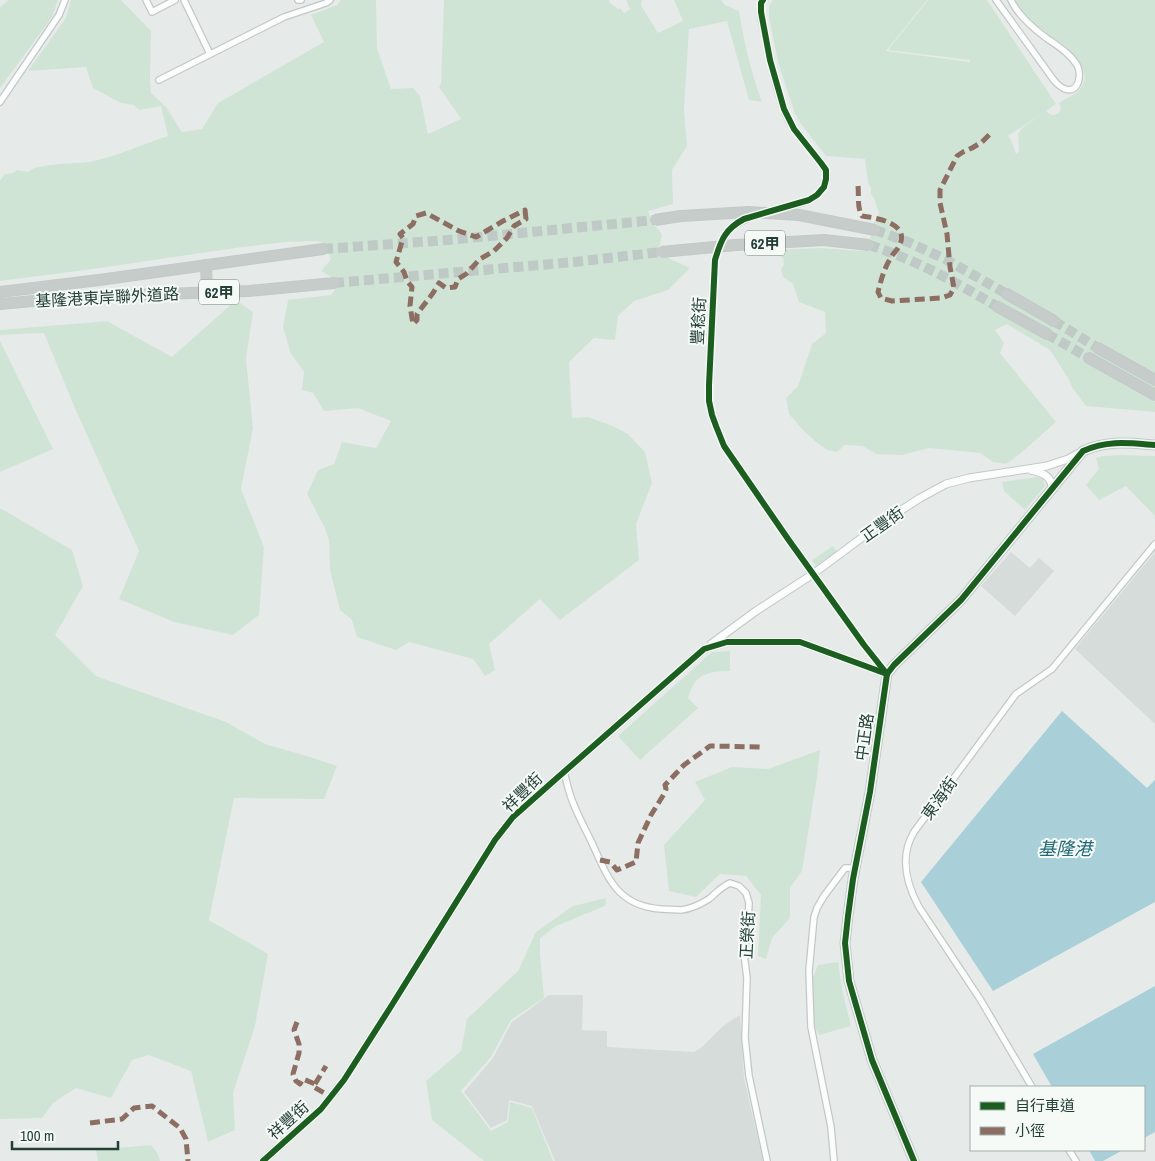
<svg xmlns="http://www.w3.org/2000/svg" width="1155" height="1161" font-family="'Archivo Narrow','Noto Sans TC',sans-serif">
<style>
.built{fill:#d5dcd9}
.green{fill:#d0e4d6;fill-rule:evenodd}
.water{fill:#a9d0d8}
.lines{fill:none;stroke-linecap:round;stroke-linejoin:round}
.trunk-tunnel{stroke:#bfc9c6;stroke-width:10;stroke-dasharray:10 5;stroke-linecap:butt}
.minor-casing{stroke:#c3c8c6;stroke-width:8}
.tertiary-casing{stroke:#c3c8c6;stroke-width:9}
.primary-casing{stroke:#c2cac8;stroke-width:11}
.trunk-casing{stroke:#c2cac8;stroke-width:12}
.minor{stroke:#fbfcfc;stroke-width:5.5}
.tertiary{stroke:#fbfcfc;stroke-width:7}
.primary{stroke:#cfd6d4;stroke-width:9}
.trunk{stroke:#c6ccca;stroke-width:10}
.trunk-bridge-casing{stroke:#c2cac8;stroke-width:12;stroke-linecap:butt}
.trunk-bridge{stroke:#c6ccca;stroke-width:10}
.quiet{stroke:#8d6e63;stroke-width:5;stroke-dasharray:10 5;stroke-linecap:butt}
.cycleway-casing{stroke:#f5faf7;stroke-width:9}
.cycleway{stroke:#1b5e20;stroke-width:6}
.labels{text-anchor:middle;dominant-baseline:central;stroke-width:4;stroke-linejoin:round;paint-order:stroke}
.shield{fill:#f5faf7;stroke:#637771;stroke-width:1}
.shield-label{font-size:15px;font-weight:bold;fill:#243f38}
.street-label{font-size:16px;fill:#243f38;stroke:#f5faf7}
.water-label{font-size:18px;font-style:italic;fill:#206979;stroke:#f5faf7}
</style>
<rect width="100%" height="100%" fill="#e6ebe9"/>
<g class="built">
<path d="M 1011,552 L 1030,568 L 1039,558 L 1054,571 L 1015,616 L 981,586 Z"/>
<path d="M 1155,552 L 1155,724 L 1075,649 Z"/>
<path d="M 549,995 L 583,995 L 582,1030 L 607,1031 L 607,1047 L 694,1052 L 702,1047 L 723,1026 L 740,1015 L 744,1078 L 763,1161 L 555,1161 L 532,1106 L 509,1100 L 507,1120 L 491,1128 L 464,1092 L 493,1058 L 512,1022 Z"/>
</g>
<g class="green">
<path d="M 9,0 L 58,0 L 52,17 L 0,88 L 0,7 Z"/>
<path d="M 71,0 L 121,0 L 151,31 L 150,80 L 151,93 L 166,107 L 182,132 L 202,129 L 218,103 L 324,42 L 311,15 L 337,5 L 341,0 L 376,0 L 377,48 L 391,89 L 413,88 L 420,96 L 428,134 L 461,119 L 439,87 L 441,84 L 444,0 L 609,0 L 610,3 L 618,9 L 620,8 L 624,13 L 630,9 L 626,0 L 642,0 L 641,5 L 658,33 L 683,21 L 674,0 L 721,0 L 725,5 L 739,11 C 744,42 751,72 762,102 L 749,100 L 727,21 L 689,29 L 684,110 L 687,146 L 672,170 L 673,204 L 648,211 L 653,223 L 662,234 L 659,248 L 670,259 L 690,268 L 668,290 L 634,301 L 618,316 L 615,340 L 594,338 L 569,362 L 572,418 L 588,417 L 613,426 L 628,434 L 645,452 L 652,483 L 636,524 L 639,560 L 560,620 L 540,599 L 489,644 L 495,670 L 485,676 L 473,659 L 409,642 L 396,650 L 357,637 L 352,620 L 340,610 L 330,570 L 329,540 L 325,528 L 307,494 L 318,470 L 334,464 L 342,442 L 376,448 L 391,421 L 358,408 L 324,411 L 313,393 L 302,390 L 304,372 L 291,354 L 283,327 L 288,300 L 331,295 L 337,287 L 333,278 L 321,271 L 331,259 L 325,243 L 317,241 L 286,242 L 242,247 L 93,269 L 0,281 L 0,181 L 5,174 L 13,173 L 17,170 L 28,172 C 36,165 48,166 58,164 C 68,163 79,163 89,162 C 116,157 142,144 168,136 L 161,106 L 139,110 L 134,105 L 121,103 L 93,88 L 86,67 L 28,71 L 66,18 Z"/>
<path d="M 773,0 L 927,0 L 886,51 L 970,62 L 970,60 L 888,50 L 928,0 L 987,0 L 1056,104 L 1046,111 L 1051,115 L 1058,114 L 1061,108 L 1059,103 C 1067,97 1075,96 1081,88 C 1092,72 1075,55 1064,45 C 1057,40 1050,37 1044,32 C 1034,23 1020,12 1015,0 L 1155,0 L 1155,412 L 1086,406 L 1072,387 L 1068,378 L 1050,350 L 1007,324 L 995,330 L 1004,343 L 1000,353 L 1056,422 L 1020,454 L 1006,464 L 993,462 L 980,453 L 929,448 L 902,455 L 876,454 L 863,446 L 845,445 L 837,452 L 827,450 L 816,442 L 802,429 L 789,414 L 786,398 L 798,386 L 812,344 L 826,333 L 825,312 L 799,302 L 793,284 L 783,277 L 781,270 L 784,264 L 783,258 L 773,250 L 821,248 L 863,251 L 868,248 L 873,225 L 879,213 L 874,198 L 871,194 L 871,187 L 868,183 L 865,159 L 826,156 L 801,124 L 795,114 L 778,62 L 769,17 L 769,6 ZM 1045,112 L 1022,128 L 1018,134 L 1019,151 L 1016,154 L 1011,140 L 1008,136 Z"/>
<path d="M 236,300 L 253,312 L 246,359 L 253,428 L 241,489 L 264,547 L 259,615 L 233,635 L 174,622 L 119,599 L 139,551 L 74,406 L 44,333 L 0,335 L 0,330 L 107,321 L 172,357 Z"/>
<path d="M 0,341 L 53,449 L 0,472 Z"/>
<path d="M 1121,455 L 1155,456 L 1155,516 L 1126,486 L 1099,500 L 1086,485 L 1099,469 L 1096,458 L 1103,456 Z"/>
<path d="M 1038,477 L 1043,479 L 1045,486 L 1025,510 L 1004,491 L 1002,482 Z"/>
<path d="M 0,508 L 72,550 L 83,586 L 55,635 L 96,676 L 226,722 L 265,744 L 310,757 L 337,766 L 324,799 L 234,798 L 209,920 L 268,954 L 255,1026 L 233,1093 L 235,1130 L 208,1142 L 191,1071 L 149,1055 L 132,1060 L 111,1098 L 76,1088 L 53,1103 L 42,1118 L 0,1119 Z"/>
<path d="M 833,546 L 837,552 L 816,566 L 812,560 Z"/>
<path d="M 730,651 L 730,671 C 717,671 703,672 695,682 C 692,686 690,693 688,698 L 698,708 L 640,760 L 618,736 L 712,652 Z"/>
<path d="M 820,750 L 817,777 L 802,871 L 790,888 L 790,918 L 772,938 L 766,959 L 758,956 L 761,895 L 746,876 L 720,874 L 696,897 L 669,891 L 664,845 L 705,800 L 695,782 L 732,767 L 768,769 Z"/>
<path d="M 606,898 L 605,906 L 556,926 L 540,938 L 540,954 L 544,998 L 511,1020 L 491,1057 L 461,1091 L 491,1131 L 508,1122 L 510,1102 L 532,1108 L 553,1161 L 484,1161 L 432,1120 L 426,1081 L 461,1051 L 467,1019 L 518,971 L 536,932 L 573,906 Z"/>
<path d="M 838,962 L 843,994 L 851,1026 L 819,1035 L 814,1026 L 811,982 L 818,965 Z"/>
<path d="M 151,1145 L 158,1154 L 160,1161 L 98,1161 L 96,1150 Z"/>
</g>
<g class="water">
<path d="M 1062,711 L 1147,788 L 1155,780 L 1155,902 L 993,991 L 921,882 Z"/>
<path d="M 1155,986 L 1155,1132 L 1144,1138 L 1144,1087 L 1052,1087 L 1033,1054 Z"/>
<path d="M 1089,1150 L 1123,1150 L 1103,1161 L 1095,1161 Z"/>
</g>
<g class="lines">
<g class="trunk-tunnel">
<path d="M 875,230 L 908,242 L 945,259 L 1007,294"/>
<path d="M 869,245 C 917,260 955,282 998,307"/>
<path d="M 323,249 L 448,240 L 655,220"/>
<path d="M 334,283 L 574,262 L 661,252"/>
<path d="M 1054,321 L 1098,348"/>
<path d="M 1047,334 L 1089,358"/>
</g>
<g class="minor-casing">
<g id="minor">
<path d="M 146,0 L 152,12 L 175,0"/>
<path d="M 184,0 L 210,54"/>
<path d="M 298,0 L 301,0"/>
<path d="M 763,0 C 757,12 764,29 767,41 C 771,65 778,97 788,119 C 794,132 806,144 815,155 C 819,160 824,165 826,171 C 829,183 821,194 811,199 C 800,205 786,207 774,210"/>
<path d="M 996,0 L 1053,79 C 1056,83 1060,87 1065,89 C 1079,94 1082,74 1077,65 C 1070,53 1056,45 1045,37 C 1033,28 1017,14 1011,0"/>
<path d="M 159,80 L 284,17 L 326,3 L 330,0"/>
<path d="M 0,102 L 59,15 L 65,0"/>
<path d="M 758,215 C 730,224 723,231 715,260 L 709,385 L 709,401 L 712,415 L 724,446 L 813,574 L 864,645 L 887,674"/>
<path d="M 564,772 C 567,783 569,794 574,805 C 579,818 586,830 592,843 C 608,878 617,906 661,909 C 668,909 675,910 681,910 C 690,909 701,904 709,899 C 716,893 721,887 730,883 L 739,886 L 746,893 L 749,903 L 748,922 L 744,954 L 747,978 L 745,1038 L 749,1076 L 767,1161"/>
<path d="M 1032,1087 L 980,999 L 919,907 C 906,883 899,857 914,832 L 1016,694 L 1052,669 L 1155,544"/>
<path d="M 1069,1150 L 1076,1161"/>
<path d="M 834,1161 L 831,1127 L 811,1027 L 809,971 L 814,917 L 817,908 L 824,896 L 845,868 L 856,868"/>
</g>
</g>
<g class="tertiary-casing">
<g id="tertiary">
<path d="M 1031,470 C 1043,473 1052,476 1052,489"/>
<path d="M 711,644 L 756,611 L 813,574 L 883,522 L 920,498 L 946,484 L 969,478 L 1047,466 L 1068,459 L 1081,452"/>
<path d="M 263,1161 L 321,1109 L 344,1080 L 390,1008 L 495,840 L 513,817 L 557,778 L 704,649 L 727,642 L 800,642 L 887,674"/>
</g>
</g>
<g class="primary-casing">
<path id="primary" d="M 914,1161 L 872,1060 L 849,981 L 845,943 L 848,916 L 853,879 L 870,792 L 887,674 L 894,665 L 961,600 L 1083,451 C 1108,440 1128,443 1155,445"/>
</g>
<g class="trunk-casing">
<g id="trunk">
<path d="M 206,265 L 207,292"/>
<path d="M 0,292 L 99,280 L 323,249"/>
<path d="M 1007,294 L 1054,321"/>
<path d="M 0,304 L 77,297 L 249,291 L 334,283"/>
<path d="M 998,307 L 1047,334"/>
<path d="M 1098,348 L 1155,380"/>
<path d="M 1089,358 L 1155,395"/>
</g>
</g>
<use href="#minor" class="minor"/>
<use href="#tertiary" class="tertiary"/>
<use href="#primary" class="primary"/>
<use href="#trunk" class="trunk"/>
<g class="trunk-bridge-casing">
<g id="trunk-bridge">
<path d="M 655,220 L 681,216 L 749,212 L 799,215 L 875,230"/>
<path d="M 661,252 L 736,245 L 824,240 L 869,245"/>
</g>
</g>
<use href="#trunk-bridge" class="trunk-bridge"/>
<g class="quiet">
<path d="M 858,186 C 859,196 857,208 862,216 C 878,218 911,224 899,246 C 897,251 892,254 890,259 C 884,269 881,280 878,292 L 881,298 L 892,301 L 941,298 L 950,295 L 954,288 L 950,267 L 947,234 L 940,203 L 940,190 L 957,156 L 963,152 L 972,148 L 982,142 L 992,132"/>
<path d="M 525,210 L 526,219 L 514,226 L 507,238 L 494,251 L 480,259 L 466,274 L 458,279 L 455,287 L 446,288 L 439,283 L 433,293 L 417,314 L 417,320 L 413,324 L 410,306 L 412,287 L 407,281 L 404,272 L 396,262 L 403,238 L 400,234 L 413,224 L 416,216 L 426,213 L 459,231 L 476,237 L 503,221 Z"/>
<path d="M 600,860 L 610,862 L 617,870 L 636,862 L 638,843 L 651,815 L 664,794 L 666,789 L 665,785 L 684,765 L 710,746 L 763,747"/>
<path d="M 297,1022 L 294,1030 L 299,1044 L 299,1053 L 293,1074 L 296,1081 L 300,1084 L 303,1079 L 315,1084 L 314,1087 L 331,1097"/>
<path d="M 315,1084 L 326,1066"/>
<path d="M 90,1123 L 122,1119 L 134,1108 L 152,1106 L 180,1128 L 186,1139 L 188,1161"/>
</g>
<g class="cycleway-casing">
<g id="cycleway">
<path d="M 763,0 L 761,3 L 761,12 L 770,60 L 784,109 L 794,129 L 821,163 L 826,170 L 826,179 L 824,187 L 817,195 L 809,200 L 744,219 C 725,229 721,240 715,260 L 709,385 L 709,401 L 712,415 L 716,426 L 724,446 L 788,539 L 864,645 L 887,674"/>
<path d="M 263,1161 L 321,1109 L 344,1080 L 390,1008 L 495,840 L 513,817 L 557,778 L 704,649 L 727,642 L 800,642 L 887,674"/>
<path d="M 914,1161 L 872,1060 L 849,981 L 845,943 L 848,916 L 853,879 L 870,792 L 887,674 L 894,665 L 961,600 L 1083,451 C 1108,440 1128,443 1155,445"/>
</g>
</g>
<use href="#cycleway" class="cycleway"/>
</g>
<g class="labels">
<g class="shield">
<rect x="745" y="230.5" width="40" height="25" rx="4"/>
<rect x="199" y="279.5" width="40" height="25" rx="4"/>
</g>
<g class="shield-label">
<text x="765" y="243">62甲</text>
<text x="219" y="292">62甲</text>
</g>
<g class="street-label">
<text transform="translate(107 297) rotate(-3)">基隆港東岸聯外道路</text>
<text transform="translate(698 321) rotate(-87)">豐稔街</text>
<text transform="translate(882 524) rotate(-35)">正豐街</text>
<text transform="translate(864 737) rotate(-82)">中正路</text>
<text transform="translate(522 792) rotate(-44)">祥豐街</text>
<text transform="translate(939 798) rotate(-54)">東海街</text>
<text transform="translate(747 935) rotate(-87)">正榮街</text>
<text transform="translate(288 1120) rotate(-42)">祥豐街</text>
</g>
<g class="water-label">
<text x="1065" y="848">基隆港</text>
</g>
</g>
<rect x="970" y="1086" width="175" height="65" fill="#f5faf7" stroke="#a1afab"/>
<rect x="980" y="1102" width="25" height="8" fill="#1b5e20" stroke="#a1afab"/>
<text x="1015" y="1111" font-size="15" fill="#243f38">自行車道</text>
<rect x="980" y="1127" width="25" height="8" fill="#8d6e63" stroke="#a1afab"/>
<text x="1015" y="1136" font-size="15" fill="#243f38">小徑</text>
<path d="M12 1141v8h106v-8" fill="none" stroke="#243f38" stroke-width="2.5"/>
<text x="20" y="1141" font-size="15" fill="#243f38" stroke="#f5faf7" stroke-width="4" paint-order="stroke">100 m</text>
</svg>
